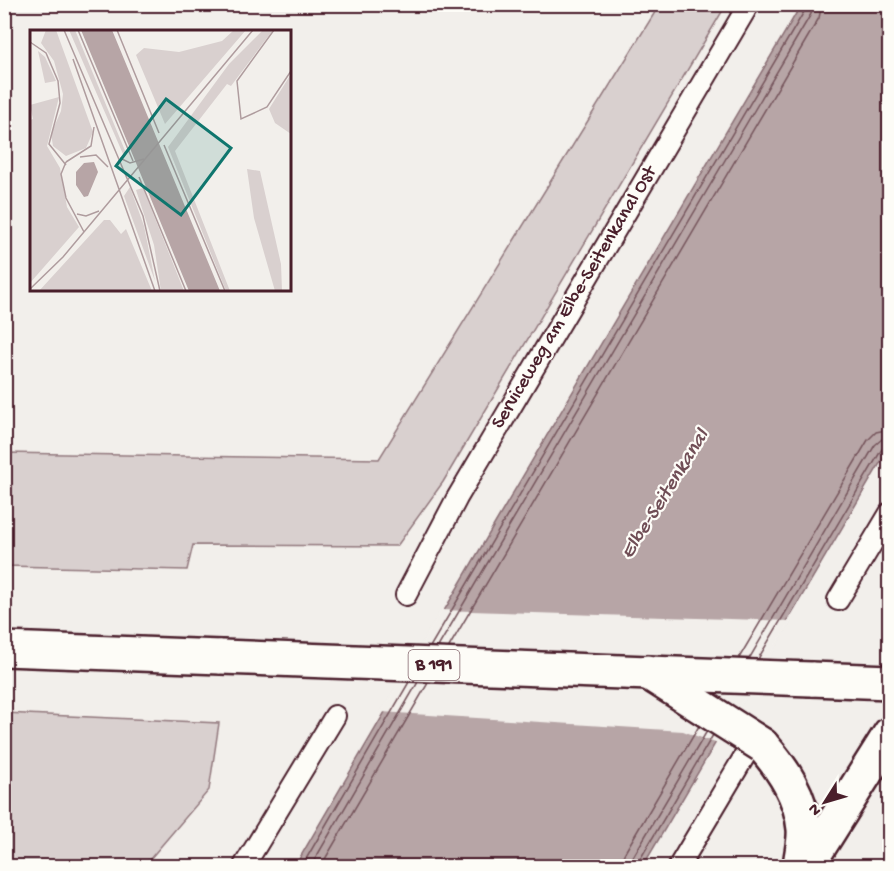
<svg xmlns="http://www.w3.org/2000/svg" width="894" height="871" font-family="'Gochi Hand',sans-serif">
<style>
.green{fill:#d9d0cf;stroke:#92787d;stroke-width:1.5}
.water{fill:#b7a5a6;stroke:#8b6f75;stroke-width:1.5}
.pier{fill:#f2efeb}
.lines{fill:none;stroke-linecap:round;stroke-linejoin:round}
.shore{stroke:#76555c;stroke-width:1.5}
.service-casing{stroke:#4a1f2b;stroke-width:24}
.primary-casing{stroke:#4a1f2b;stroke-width:38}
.trunk-casing{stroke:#4a1f2b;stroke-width:38}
.service{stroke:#fdfcf7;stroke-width:20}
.primary{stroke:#fdfcf7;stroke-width:33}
.trunk{stroke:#fdfcf7;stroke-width:33}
.primary-bridge-casing{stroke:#4a1f2b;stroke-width:38;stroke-linecap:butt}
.trunk-bridge-casing{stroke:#4a1f2b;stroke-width:38;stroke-linecap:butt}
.primary-bridge{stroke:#fdfcf7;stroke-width:33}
.trunk-bridge{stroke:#fdfcf7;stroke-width:33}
.labels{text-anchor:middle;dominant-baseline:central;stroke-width:4.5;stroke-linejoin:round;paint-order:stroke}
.shield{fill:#fdfcf7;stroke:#806168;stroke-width:1.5}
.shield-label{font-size:18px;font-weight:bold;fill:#4a1f2b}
.street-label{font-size:20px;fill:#4a1f2b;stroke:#fdfcf7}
.water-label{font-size:21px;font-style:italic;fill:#704e56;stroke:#fdfcf7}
.inset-road{fill:none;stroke:#af9c9e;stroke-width:1.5}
.view{fill:#0f766e;fill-opacity:0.15;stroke:#0f766e;stroke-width:3}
.inset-edge{fill:none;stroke:#4a1f2b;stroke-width:3}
</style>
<rect width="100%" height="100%" fill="#f2efeb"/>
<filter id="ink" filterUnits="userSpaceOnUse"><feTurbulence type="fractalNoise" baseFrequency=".0167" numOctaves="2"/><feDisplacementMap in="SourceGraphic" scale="12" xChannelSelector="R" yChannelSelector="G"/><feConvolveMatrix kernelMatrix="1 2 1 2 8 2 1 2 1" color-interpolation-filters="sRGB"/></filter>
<g filter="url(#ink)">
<g class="green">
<path d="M 660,4 L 726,5 L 443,482 L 397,546 L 193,545 L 187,570 L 5,566 L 5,453 L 379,459 Z"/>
<path d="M 4,713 L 219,723 L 209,790 L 144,866 L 5,866 Z"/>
</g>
<path class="water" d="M 801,5 L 889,5 L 889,448 L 643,866 L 295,866 L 500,515 Z"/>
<path class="pier" d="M 441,610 L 791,621 L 718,744 L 683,731 L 381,712 Z"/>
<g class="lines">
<g class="shore">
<path d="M 430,647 L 805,10 L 806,4"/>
<path d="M 438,647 L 811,14 L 813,4"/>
<path d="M 449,647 L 819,18 L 822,4"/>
<path d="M 739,658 L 868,440 L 876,432 L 890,429"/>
<path d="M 749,659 L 875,445 L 882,439 L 890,438"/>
<path d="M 758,659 L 882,449 L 890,446"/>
<path d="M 302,866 L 409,682"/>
<path d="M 311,866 L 418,682"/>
<path d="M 321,866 L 428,683"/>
<path d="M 621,866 L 624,854 L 699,726"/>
<path d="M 631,866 L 633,857 L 707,731"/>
<path d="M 638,866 L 639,861 L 713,735"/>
</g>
<g class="service-casing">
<g id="service">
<path d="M 406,595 L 457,498 L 749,4"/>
<path d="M 838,600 L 890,513"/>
<path d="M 244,866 L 335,716"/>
<path d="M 679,866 L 744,757"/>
</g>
</g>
<g class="primary-casing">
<g id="primary">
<path d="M 4,649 L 221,657"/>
<path d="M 811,679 L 890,682"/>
</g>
</g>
<g class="trunk-casing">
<g id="trunk">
<path d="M 762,745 C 783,769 801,796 804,829 C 805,841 801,855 800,866"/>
<path d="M 807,866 L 890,734"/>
</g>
</g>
<use href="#service" class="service"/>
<use href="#primary" class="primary"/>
<use href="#trunk" class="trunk"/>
<g class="primary-bridge-casing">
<path id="primary-bridge" d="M 221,657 L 811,679"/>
</g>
<g class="trunk-bridge-casing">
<path id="trunk-bridge" d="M 647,672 L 762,745"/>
</g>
<use href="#primary-bridge" class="primary-bridge"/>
<use href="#trunk-bridge" class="trunk-bridge"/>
</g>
</g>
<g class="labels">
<rect class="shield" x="408.5" y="650" width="51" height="30" rx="4.5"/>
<g class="shield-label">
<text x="434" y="665">B 191</text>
</g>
<g class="street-label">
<text transform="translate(575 298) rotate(-59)">Serviceweg am Elbe-Seitenkanal Ost</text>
</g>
<g class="water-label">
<text transform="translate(666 495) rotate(-58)">Elbe-Seitenkanal</text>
</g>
</g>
<g transform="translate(30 30)">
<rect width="261" height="261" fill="#f2efeb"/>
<path d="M 16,0 L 26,0 L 63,102 L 56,118 L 36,126 L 23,116 L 21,104 L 31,81 L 33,64 L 24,31 L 11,13 ZM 39,0 L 45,0 L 96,123 L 93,124 ZM 204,0 L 216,0 L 135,94 L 106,25 L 114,18 L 149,22 L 192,11 ZM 233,0 L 243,0 L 201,56 L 197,54 L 145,121 L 200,261 L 196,261 L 138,117 L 199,34 ZM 8,21 L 15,27 L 26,51 L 15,53 ZM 261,44 L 261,104 L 245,93 L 239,79 ZM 29,67 L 17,116 L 30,138 L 37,177 L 49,197 L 0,253 L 0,90 L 3,89 L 0,75 ZM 217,139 L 230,141 L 251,234 L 252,261 L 245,261 L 224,188 ZM 100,157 L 114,196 L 125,251 L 94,166 ZM 113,158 L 154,261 L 131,261 L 124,215 L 106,160 ZM 74,190 L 80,190 L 91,204 L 96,199 L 122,261 L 9,261 Z" fill="#d9d0cf"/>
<path d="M 51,0 L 82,0 L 190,261 L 159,261 ZM 64,132 L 68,142 L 58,166 L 54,167 L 46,155 L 46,142 L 54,133 Z" fill="#b7a5a6"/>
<path class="inset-road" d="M 34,0 L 113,186 L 130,261M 48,0 L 103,131M 87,0 L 129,103M 244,0 L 207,51 L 211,89 L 237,77 L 261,41M 0,12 L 16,23 L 28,51 L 30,73 L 19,114 L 36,135M 43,29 L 125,261M 134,115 L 195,261M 50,127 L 66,125 L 78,137M 90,128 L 100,133 L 114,129M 36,132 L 31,144 L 36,168 L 54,202M 36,132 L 61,116 L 64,97M 109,147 L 156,261M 47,184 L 56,186 L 69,181M 0,259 L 33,227 L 223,0"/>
<path class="view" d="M 136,69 L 201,118 L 151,185 L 86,136 Z"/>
<rect width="261" height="261" class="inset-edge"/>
</g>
<rect width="894" height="871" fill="none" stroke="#fdfcf7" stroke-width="24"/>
<rect x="12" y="12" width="870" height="847" fill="none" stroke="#4a1f2b" stroke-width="2" filter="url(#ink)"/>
<g transform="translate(825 802) rotate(233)" stroke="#fdfcf7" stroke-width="4.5" paint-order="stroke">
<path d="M0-4.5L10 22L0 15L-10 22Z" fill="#4a1f2b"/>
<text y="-9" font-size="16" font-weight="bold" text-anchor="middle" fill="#4a1f2b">N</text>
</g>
</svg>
